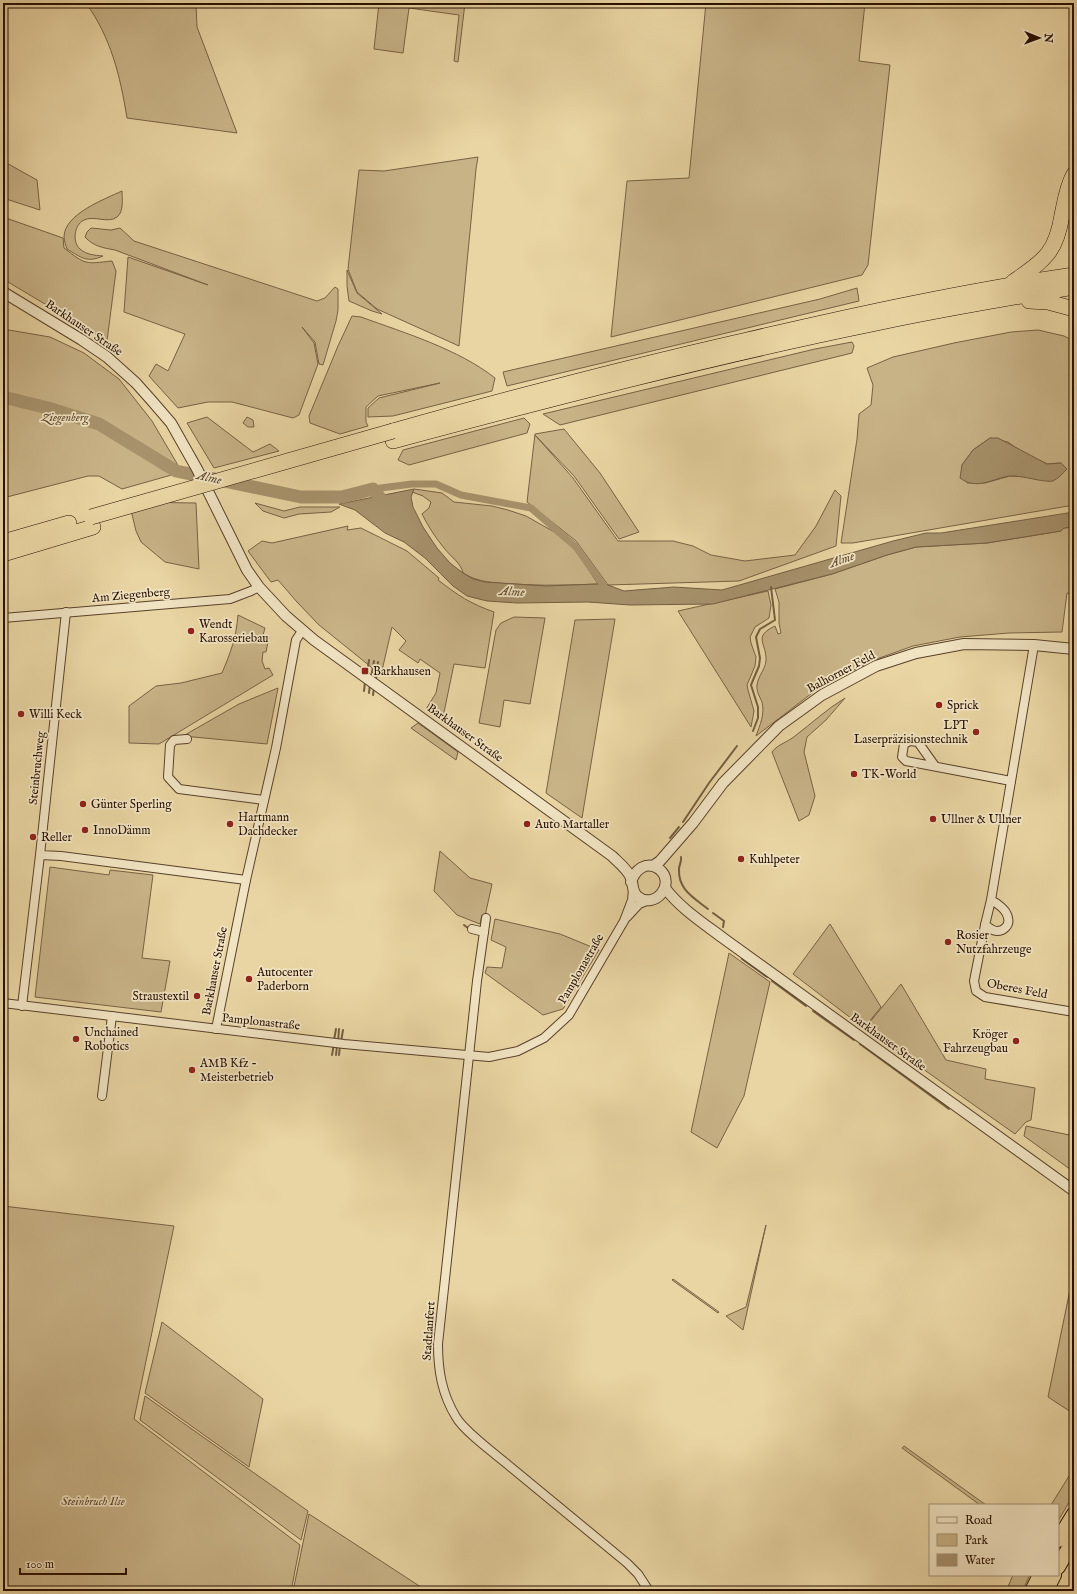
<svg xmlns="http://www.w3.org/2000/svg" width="1077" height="1594" font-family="'IM FELL English',serif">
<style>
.green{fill:#c8b387;stroke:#786144;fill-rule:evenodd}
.water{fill:#a7926c;stroke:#745e41}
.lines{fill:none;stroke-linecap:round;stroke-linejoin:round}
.stream{stroke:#745e41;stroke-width:2}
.canal{stroke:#a7926c;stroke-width:7}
.river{stroke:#a7926c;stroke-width:13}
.minor-casing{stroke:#584029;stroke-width:10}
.tertiary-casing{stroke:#584029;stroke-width:12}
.trunk-casing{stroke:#280f00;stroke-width:16}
.motorway-casing{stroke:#280f00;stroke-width:16}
.minor{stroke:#f1e4c3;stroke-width:8}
.tertiary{stroke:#f1e4c3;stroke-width:10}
.trunk{stroke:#e9d5a3;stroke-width:14}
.motorway{stroke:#e9d5a3;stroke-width:15}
.motorway-bridge-casing{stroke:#280f00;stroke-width:16;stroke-linecap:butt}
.motorway-bridge{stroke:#e9d5a3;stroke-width:15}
.poi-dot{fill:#8f2418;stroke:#f1e4c3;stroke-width:1.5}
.labels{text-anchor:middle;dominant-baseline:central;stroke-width:3.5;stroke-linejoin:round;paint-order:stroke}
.street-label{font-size:12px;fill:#280f00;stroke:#f1e4c3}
.park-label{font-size:12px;font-style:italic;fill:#60482f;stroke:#f1e4c3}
.poi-label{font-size:12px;fill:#280f00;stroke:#f1e4c3;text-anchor:start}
.water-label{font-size:13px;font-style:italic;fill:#614a31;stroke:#f1e4c3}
</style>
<rect width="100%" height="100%" fill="#e9d5a3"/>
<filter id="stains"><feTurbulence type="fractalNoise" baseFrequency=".005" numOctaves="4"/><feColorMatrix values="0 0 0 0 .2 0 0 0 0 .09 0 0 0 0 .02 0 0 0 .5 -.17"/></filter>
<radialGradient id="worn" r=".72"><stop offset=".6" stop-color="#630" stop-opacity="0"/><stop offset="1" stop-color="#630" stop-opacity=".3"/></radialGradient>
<g class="green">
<path d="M 86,3 L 196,3 L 197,27 L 237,133 L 127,118 C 120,75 111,38 86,3 Z"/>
<path d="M 379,3 L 465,3 L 458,62 L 454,61 L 459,15 L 409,8 L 403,53 L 374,49 Z"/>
<path d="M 706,3 L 865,3 L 859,61 L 890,65 L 868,265 L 862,275 L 611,337 L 627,181 L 689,178 Z"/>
<path d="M 478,157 L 476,169 L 459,346 L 377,309 L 357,292 L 348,269 L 359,170 L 384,171 Z"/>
<path d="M 3,161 L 37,180 L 40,210 L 3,198 Z"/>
<path d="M 122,191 C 122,199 124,212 117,217 C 108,224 94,215 84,220 C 74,225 72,242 80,249 C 87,255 94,255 103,256 C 87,263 82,258 67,249 C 66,246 64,241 64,237 C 64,214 105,199 122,191 Z"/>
<path d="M 3,217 L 63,238 L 64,248 C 86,265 85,264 112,261 L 116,271 L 107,341 L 3,279 Z"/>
<path d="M 91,228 L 111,230 L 120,228 L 134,241 L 317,301 L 325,298 L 335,287 L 338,289 L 338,310 L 336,321 L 323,365 L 319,364 L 315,342 L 302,327 L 314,343 L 318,364 L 299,415 L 293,418 L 232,402 L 208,402 L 178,408 L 149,376 L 156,364 L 168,371 L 185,334 L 124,312 L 128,257 L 208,285 L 115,250 C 103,248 93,246 85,237 L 87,232 Z"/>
<path d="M 347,270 L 357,293 L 382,314 L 372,311 L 349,301 L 347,286 Z"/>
<path d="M 857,288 L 859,301 L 507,386 L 503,372 L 820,299 Z"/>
<path d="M 352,316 L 361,317 C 405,333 458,349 495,378 L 492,391 L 393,416 L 368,417 L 368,408 L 379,398 L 440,383 L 378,396 L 366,407 L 366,422 L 368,426 L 340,434 L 310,423 L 309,416 L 338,346 Z"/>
<path d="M 3,329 L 50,337 L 84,353 L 119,379 L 152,421 L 182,472 L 122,489 L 99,476 L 88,476 L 3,498 Z"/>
<path d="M 1038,330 L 1064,336 L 1074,341 L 1074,505 L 853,543 L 841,543 L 857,439 L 859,414 L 871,405 L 873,385 L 867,368 L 893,357 L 954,343 L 1011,332 ZM 990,438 L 1008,442 L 1022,452 L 1047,464 L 1061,463 L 1039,480 L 1028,477 L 1010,476 L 985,483 L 967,483 L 962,465 L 973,450 Z"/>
<path d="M 852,342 L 854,346 L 852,353 L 560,425 L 543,414 L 815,349 Z"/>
<path d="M 207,417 L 253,452 L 270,444 L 279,451 L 214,468 L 187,423 Z"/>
<path d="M 247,417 L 253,420 L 254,427 L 248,427 L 243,423 Z"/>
<path d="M 524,418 L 530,424 L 527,433 L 409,465 L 398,460 L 403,450 Z"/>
<path d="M 564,429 L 600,473 L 639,532 L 619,539 L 574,476 L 535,435 L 573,478 L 618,541 L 673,541 L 693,546 L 711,555 L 745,561 L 795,555 L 816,526 L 835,490 L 841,496 L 836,546 L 739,581 L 608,585 L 576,541 L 527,502 L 535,434 Z"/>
<path d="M 414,489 L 442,493 L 454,502 L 492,506 L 508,510 L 526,516 L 556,533 L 574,548 L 598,584 C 570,585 542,586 514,584 C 496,583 479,583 463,573 C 461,563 451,557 444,548 C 435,537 428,526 422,514 L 429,508 L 431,502 L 423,496 L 412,492 Z"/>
<path d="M 129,502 L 196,503 L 199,569 L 165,562 L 141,542 L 136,531 Z"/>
<path d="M 255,503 L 284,511 L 300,507 L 340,507 L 331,512 L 299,514 L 284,518 L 263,511 Z"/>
<path d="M 348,526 L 347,530 L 361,528 L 407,551 L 439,578 L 438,580 C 459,596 469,603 494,612 L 485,668 L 454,664 L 442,722 L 426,709 L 436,693 L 440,673 L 420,659 L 418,663 L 399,650 L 406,641 L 392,627 L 381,675 L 319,625 L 297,602 L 278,580 L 271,582 L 248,551 L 262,541 L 272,543 Z"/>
<path d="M 1074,527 L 1074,594 L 1067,593 L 1062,632 L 1009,633 L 960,637 L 913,646 L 874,660 L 820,687 L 756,736 C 760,725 765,714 762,702 C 760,697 756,691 757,685 C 758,676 765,670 766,661 C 767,643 752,637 775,626 L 778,634 L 781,633 L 779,623 L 779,602 L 775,589 L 832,574 L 887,555 L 916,547 L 987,543 L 1061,531 L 1064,528 Z"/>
<path d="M 768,591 L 771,605 L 769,618 L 755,627 L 750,637 L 751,643 L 756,657 L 755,666 L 747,685 L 748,690 L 754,711 L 751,727 L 678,611 Z"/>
<path d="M 238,615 L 265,628 L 263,635 L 269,637 L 266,652 L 263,652 L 262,661 L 265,669 L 269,668 L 273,675 L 159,744 L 129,743 L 129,706 L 156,686 L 181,683 L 222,673 C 231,651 236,639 238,615 Z"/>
<path d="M 514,617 L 545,618 L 530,704 L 504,700 L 500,727 L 479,723 L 496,630 L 501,623 Z"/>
<path d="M 615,619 L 582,818 L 546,793 L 575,620 Z"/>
<path d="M 278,688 L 267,744 L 183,736 L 239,704 Z"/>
<path d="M 845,698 L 826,720 L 807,737 L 804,752 L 815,796 L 809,815 L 799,821 L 772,752 C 778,744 788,742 795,736 C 812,723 827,709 845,698 Z"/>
<path d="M 418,723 L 458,752 L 456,760 L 411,728 Z"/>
<path d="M 440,851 L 470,878 L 492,884 L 485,916 L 482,915 L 480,924 L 457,915 L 434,891 Z"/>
<path d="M 50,867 L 109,875 L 110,870 L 153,875 L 142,958 L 170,961 L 161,1012 L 35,997 Z"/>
<path d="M 495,919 L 560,934 L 599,950 L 563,1009 L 543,1015 L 485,973 L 487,967 L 502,968 L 506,947 L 491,940 Z"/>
<path d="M 830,924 L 881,1007 L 864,1028 L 793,974 Z"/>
<path d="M 729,953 L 770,982 L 744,1096 L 717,1148 L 691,1132 Z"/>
<path d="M 901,984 L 946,1060 L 986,1069 L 985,1079 L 1035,1088 L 1031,1120 L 1026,1122 L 1015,1134 L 865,1028 Z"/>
<path d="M 1026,1126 L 1074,1136 L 1074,1172 L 1024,1136 Z"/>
<path d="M 3,1206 L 174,1226 L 134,1419 L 300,1545 L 291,1591 L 3,1591 Z"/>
<path d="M 766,1225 L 743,1330 L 726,1316 L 746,1307 Z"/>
<path d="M 673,1279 L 719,1312 L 718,1313 L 672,1280 Z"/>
<path d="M 1072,1280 L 1074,1280 L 1074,1414 L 1048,1397 Z"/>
<path d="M 162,1322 L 263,1399 L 249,1467 L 145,1393 Z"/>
<path d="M 145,1396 L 308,1511 L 301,1540 L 140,1420 Z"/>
<path d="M 904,1446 L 986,1505 L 980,1505 L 902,1448 Z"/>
<path d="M 1074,1468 L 1074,1494 L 1058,1521 L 1058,1505 L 1051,1505 Z"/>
<path d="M 309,1514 L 427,1591 L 293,1591 Z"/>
<path d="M 1013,1575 L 1030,1575 L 1022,1591 L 1006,1591 Z"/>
</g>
<g class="water">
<path d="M 990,438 L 998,438 L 1047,464 L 1061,463 L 1067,469 C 1063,473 1059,478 1053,481 C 1044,483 1022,475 1010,476 C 993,478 977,491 960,478 L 962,465 L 973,450 Z"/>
<path d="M 414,489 L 411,497 L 413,507 L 423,527 L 437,548 L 450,563 L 463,573 L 473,579 L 485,582 L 546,586 L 598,584 L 608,585 L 624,591 L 674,587 L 722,590 L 893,541 L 926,533 L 941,533 L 1074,512 L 1074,527 L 1064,528 L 1061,531 L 987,543 L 916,547 L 887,555 L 832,574 L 713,604 L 630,605 L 588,602 L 517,603 L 487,601 L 467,596 L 453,586 L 425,558 L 404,542 L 385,533 L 355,510 L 339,504 Z"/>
</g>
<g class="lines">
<g class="stream">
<path d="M 367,674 L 369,660"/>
<path d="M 371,678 L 374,661"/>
<path d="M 376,680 L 378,662"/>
<path d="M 364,691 L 365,682"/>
<path d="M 369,693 L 370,684"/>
<path d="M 373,695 L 374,688"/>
<path d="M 753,731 L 758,718 L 758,707 L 751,685 L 759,666 L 760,658 L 756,637 L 760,629 L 775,620 L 771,587"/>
<path d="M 683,822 L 709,783 L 737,746"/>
<path d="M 670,838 L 679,827"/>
<path d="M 681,857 C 682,861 679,865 679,869 C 678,890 694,898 708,909"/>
<path d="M 713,913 L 724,921 L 723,927"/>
<path d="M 464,925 L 468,928"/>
<path d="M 742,959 L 767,977"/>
<path d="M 772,981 L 806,1006"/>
<path d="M 813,1011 L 854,1040"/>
<path d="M 334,1040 L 336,1029"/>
<path d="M 338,1042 L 339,1029"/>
<path d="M 341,1042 L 343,1030"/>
<path d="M 860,1044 L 949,1109"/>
<path d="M 332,1055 L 334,1044"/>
<path d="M 336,1055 L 337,1046"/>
<path d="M 339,1055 L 340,1046"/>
</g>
<path class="canal" d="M 373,489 L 412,484 L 436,484 L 461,495 L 531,508 L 576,547 L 608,592"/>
<path class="river" d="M 3,397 L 48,408 L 99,424 L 176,471 L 301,497 L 342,497 L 373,489 L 389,509"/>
<g class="minor-casing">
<g id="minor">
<path d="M 66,612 L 40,855 L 61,856 L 246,880"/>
<path d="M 3,618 L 230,599 L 251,591 L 259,587"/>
<path d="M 187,739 L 174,740 L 170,745 L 168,777 L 179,789 L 264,800"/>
<path d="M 935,766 L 918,742 L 910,741 L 904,744 L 902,757 L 906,761 L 1011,781"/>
<path d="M 991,900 L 985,925 C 989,927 992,931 997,931 C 1004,931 1010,925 1008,918 C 1007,910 997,903 991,900 L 1034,645"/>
<path d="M 627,917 L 639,904 L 649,900"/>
<path d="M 985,925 L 974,981 L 976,991 L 985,997 L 1074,1012"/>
<path d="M 472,929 L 484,932 L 477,981 L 438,1344 C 438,1371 442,1394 456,1417 C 464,1431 494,1453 507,1464 C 547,1497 587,1530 627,1563 L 638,1574 L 649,1591"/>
<path d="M 484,932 L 486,918"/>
<path d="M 3,1003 L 344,1044 L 489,1057 L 518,1051 L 544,1038 L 569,1015 L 624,921 L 632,900 L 633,889"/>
<path d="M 22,1006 L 40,855"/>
<path d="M 216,1029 L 246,880 L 276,748 L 296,640 L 302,631"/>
<path d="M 102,1096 L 112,1016"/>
</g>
</g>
<g class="tertiary-casing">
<g id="tertiary">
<path d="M 3,292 L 82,340 L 107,357 L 136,383 L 152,401 L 171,423 L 197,469 L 247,570 L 259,587 L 286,616 L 314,640 L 612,856 C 618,862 627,869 630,876 C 634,883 631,890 637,896 C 655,911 677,883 659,869 C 646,860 635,870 631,882"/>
<path d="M 653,866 L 660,861 L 693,823 L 723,783 L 779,726 L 822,695 L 876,666 L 916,653 L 964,644 L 1034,645 L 1074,649"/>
<path d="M 665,888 C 680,908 703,923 723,938 L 1074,1191"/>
</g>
</g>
<g class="trunk-casing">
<g id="trunk">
<path d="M 1058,1540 L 1074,1514"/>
<path d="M 1058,1567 L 1074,1539"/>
<path d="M 1032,1591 L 1040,1575"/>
<path d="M 1046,1591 L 1054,1575"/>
</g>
</g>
<g class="motorway-casing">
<g id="motorway">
<path d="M 1013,282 C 1043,261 1056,254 1062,215 C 1065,201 1067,186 1074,174"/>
<path d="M 1029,301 L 1048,302 L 1074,309"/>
<path d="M 393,431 C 510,398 628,367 747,340 C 855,315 964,291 1074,275"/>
<path d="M 393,441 C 554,398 715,356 877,323 C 942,309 1008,298 1074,287"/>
<path d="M 3,542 L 69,523"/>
<path d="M 3,554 L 93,527"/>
</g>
</g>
<use href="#minor" class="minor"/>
<use href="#tertiary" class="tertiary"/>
<use href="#trunk" class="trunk"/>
<use href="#motorway" class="motorway"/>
<g class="motorway-bridge-casing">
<path id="motorway-bridge" d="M 91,517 L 393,431"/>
</g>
<use href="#motorway-bridge" class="motorway-bridge"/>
</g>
<g class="poi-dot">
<circle cx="191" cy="631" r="4"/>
<rect x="361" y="667" width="8" height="8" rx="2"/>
<circle cx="939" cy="705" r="4"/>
<circle cx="21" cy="714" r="4"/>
<circle cx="976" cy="732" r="4"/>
<circle cx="854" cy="774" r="4"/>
<circle cx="83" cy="804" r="4"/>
<circle cx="933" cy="819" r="4"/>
<circle cx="230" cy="824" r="4"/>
<circle cx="527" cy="824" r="4"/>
<circle cx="85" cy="830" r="4"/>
<circle cx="33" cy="837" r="4"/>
<circle cx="741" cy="859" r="4"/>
<circle cx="948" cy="942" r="4"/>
<circle cx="249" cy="979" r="4"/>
<circle cx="197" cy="996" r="4"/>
<circle cx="76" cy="1039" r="4"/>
<circle cx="1016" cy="1041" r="4"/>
<circle cx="192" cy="1070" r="4"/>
</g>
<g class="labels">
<g class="street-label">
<text transform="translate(84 328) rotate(34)">Barkhauser Straße</text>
<text transform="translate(131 595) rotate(-5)">Am Ziegenberg</text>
<text transform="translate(841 672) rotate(-28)">Balhorner Feld</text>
<text transform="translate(465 733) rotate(36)">Barkhauser Straße</text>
<text transform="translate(37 768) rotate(-84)">Steinbruchweg</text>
<text transform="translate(581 969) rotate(-60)">Pamplonastraße</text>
<text transform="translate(215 971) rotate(-79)">Barkhauser Straße</text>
<text transform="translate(1017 989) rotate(11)">Oberes Feld</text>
<text transform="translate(261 1022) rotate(6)">Pamplonastraße</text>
<text transform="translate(888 1042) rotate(36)">Barkhauser Straße</text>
<text transform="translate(429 1331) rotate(-86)">Stadtlanfert</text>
</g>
<g class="park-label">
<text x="65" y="417">Ziegenberg</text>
<text x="93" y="1501">Steinbruch Ilse</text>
</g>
<g class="poi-label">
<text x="199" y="624">Wendt<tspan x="199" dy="14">Karosseriebau</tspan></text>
<text x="373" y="671">Barkhausen</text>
<text x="947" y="705">Sprick</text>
<text x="29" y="714">Willi Keck</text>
<text x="968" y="725" text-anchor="end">LPT<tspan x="968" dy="14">Laserpräzisionstechnik</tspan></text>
<text x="862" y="774">TK-World</text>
<text x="91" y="804">Günter Sperling</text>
<text x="238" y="817">Hartmann<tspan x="238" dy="14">Dachdecker</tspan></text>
<text x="941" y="819">Ullner &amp; Ullner</text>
<text x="535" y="824">Auto Martaller</text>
<text x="93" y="830">InnoDämm</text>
<text x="41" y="837">Reller</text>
<text x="749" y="859">Kuhlpeter</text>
<text x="956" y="935">Rosier<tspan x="956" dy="14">Nutzfahrzeuge</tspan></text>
<text x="257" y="972">Autocenter<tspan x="257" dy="14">Paderborn</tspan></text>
<text x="189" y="996" text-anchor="end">Straustextil</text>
<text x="84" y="1032">Unchained<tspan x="84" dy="14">Robotics</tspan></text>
<text x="1008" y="1034" text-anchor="end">Kröger<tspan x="1008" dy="14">Fahrzeugbau</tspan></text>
<text x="200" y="1063">AMB Kfz -<tspan x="200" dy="14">Meisterbetrieb</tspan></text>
</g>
<g class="water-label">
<text transform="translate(209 478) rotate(12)">Alme</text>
<text transform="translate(842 560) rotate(-19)">Alme</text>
<text transform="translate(512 592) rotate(2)">Alme</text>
</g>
</g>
<rect width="1077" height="1594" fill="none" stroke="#e9d5a3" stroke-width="16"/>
<rect x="4" y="4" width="1069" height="1586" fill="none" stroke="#280f00" stroke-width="2"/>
<rect x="8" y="8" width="1061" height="1578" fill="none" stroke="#280f00"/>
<rect x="929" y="1504" width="130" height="72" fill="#f1e4c3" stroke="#a18f75"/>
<rect x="937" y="1517" width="20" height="6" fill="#f1e4c3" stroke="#a18f75"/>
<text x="965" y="1524" font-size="12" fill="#280f00">Road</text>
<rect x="937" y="1534" width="20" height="12" fill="#c8b387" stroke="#a18f75"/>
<text x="965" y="1544" font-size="12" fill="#280f00">Park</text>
<rect x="937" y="1554" width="20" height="12" fill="#a7926c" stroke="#a18f75"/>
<text x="965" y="1564" font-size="12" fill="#280f00">Water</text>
<g transform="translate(1039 38) rotate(91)" stroke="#f1e4c3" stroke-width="3" paint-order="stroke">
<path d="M0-3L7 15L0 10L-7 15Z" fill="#280f00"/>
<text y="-6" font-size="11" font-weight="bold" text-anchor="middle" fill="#280f00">N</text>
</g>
<path d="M20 1568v6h106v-6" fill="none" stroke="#280f00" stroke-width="2"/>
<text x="26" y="1568" font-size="12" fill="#280f00" stroke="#f1e4c3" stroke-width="3" paint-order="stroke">100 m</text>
<rect width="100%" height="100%" filter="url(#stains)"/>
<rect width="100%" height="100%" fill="url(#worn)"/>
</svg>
